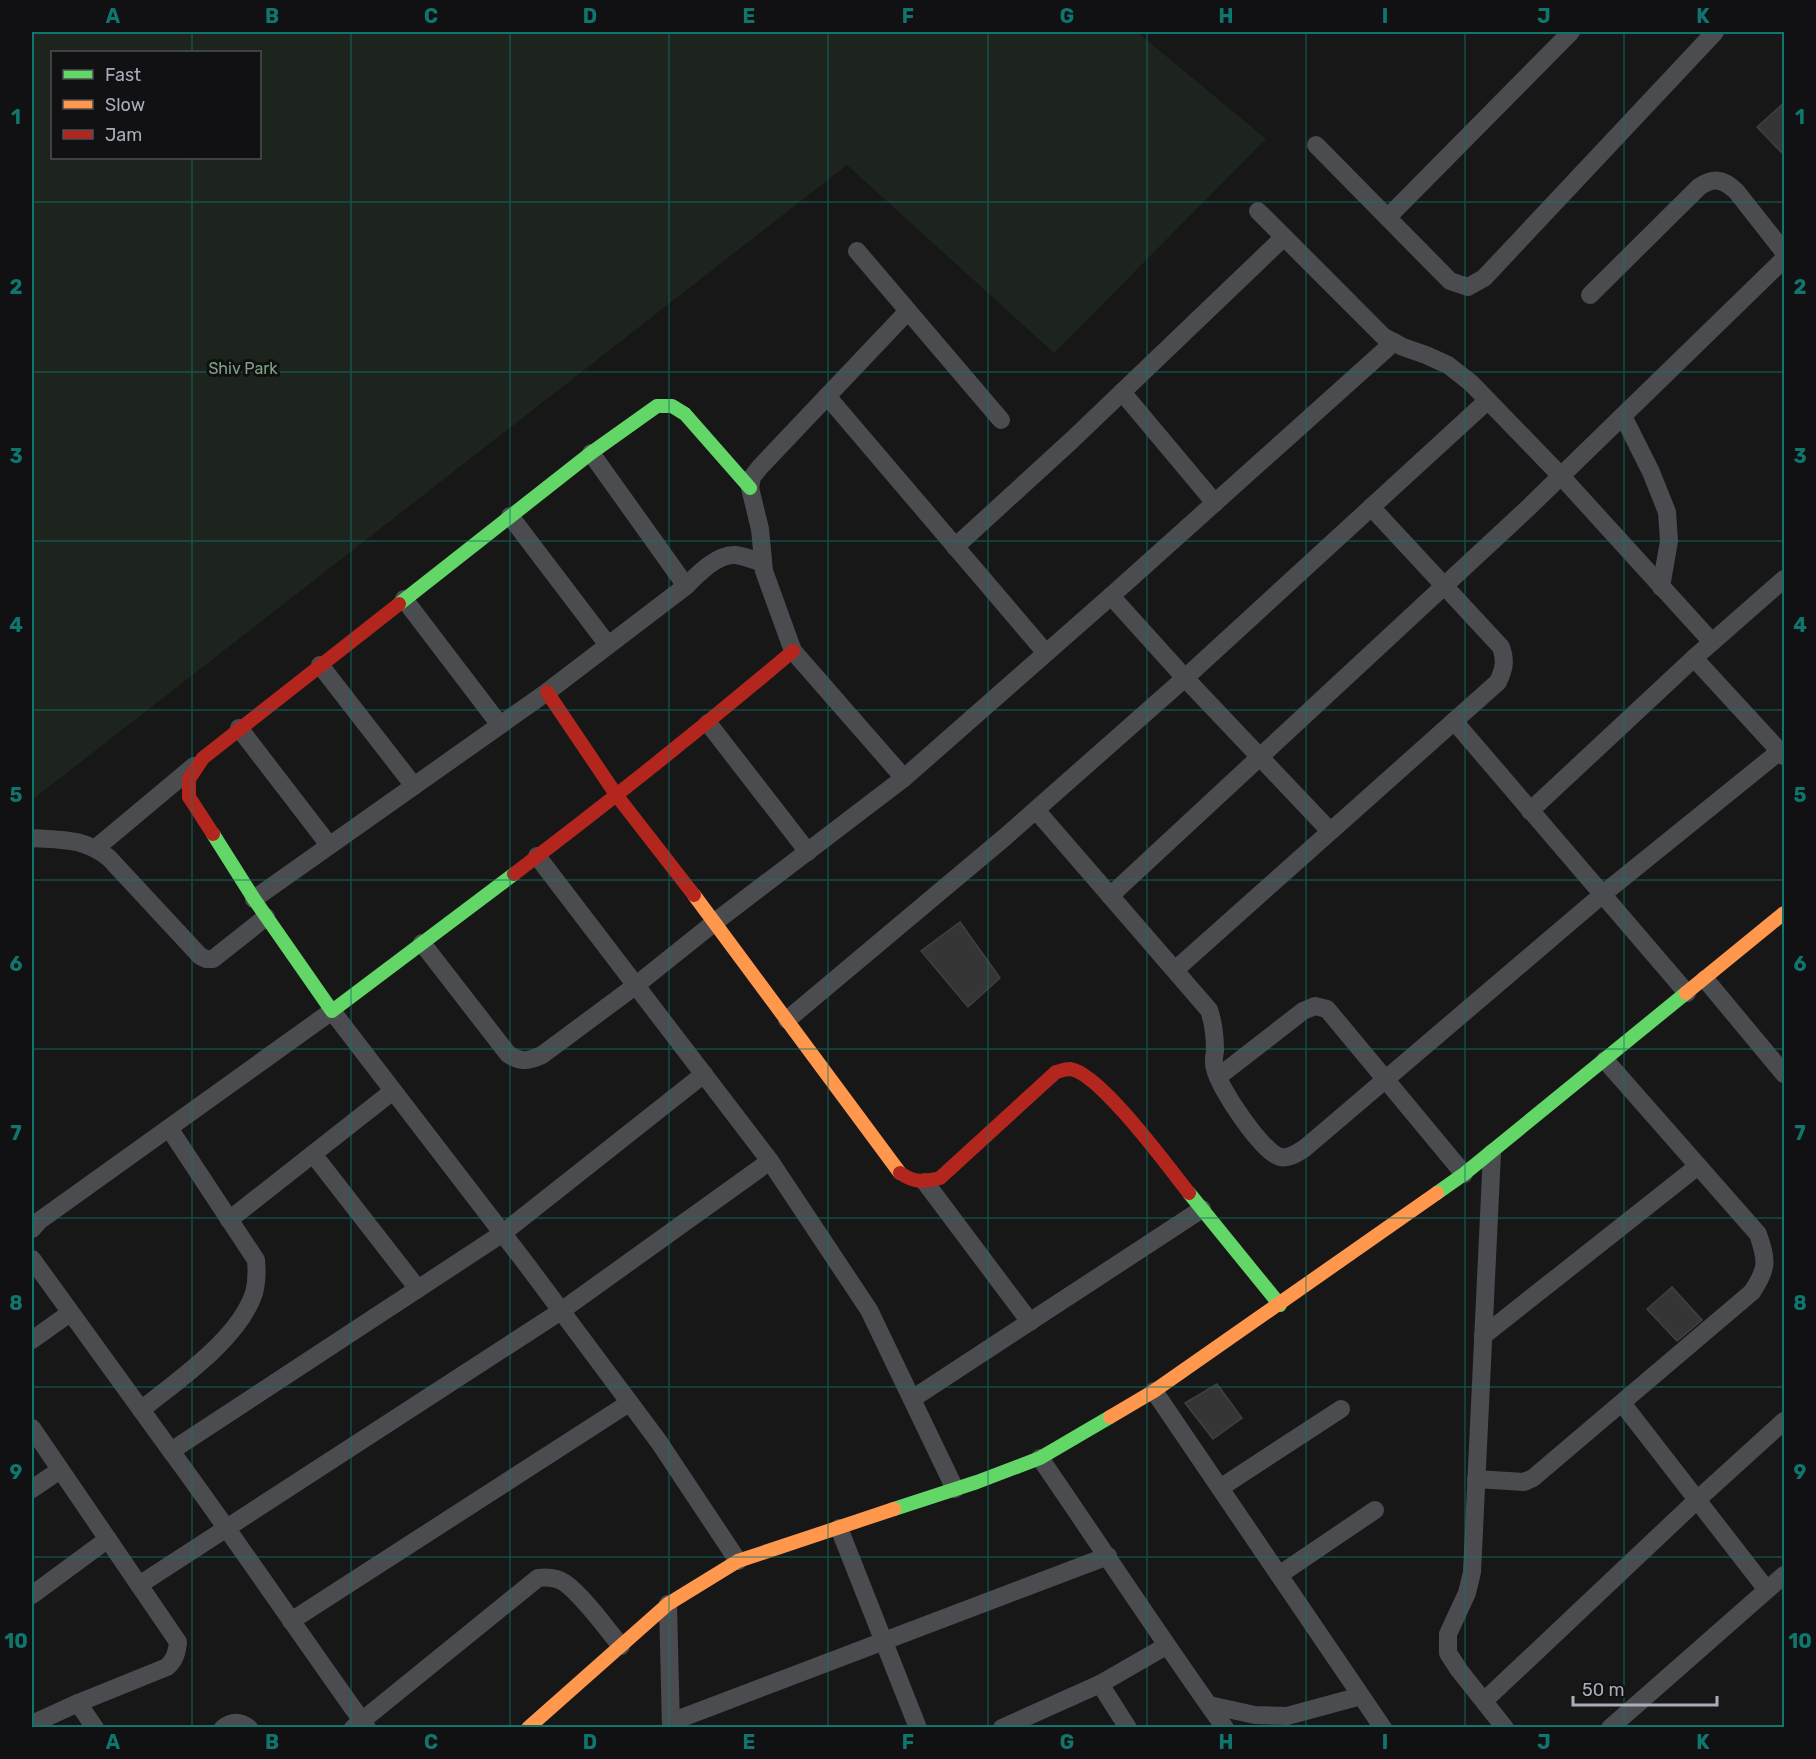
<svg xmlns="http://www.w3.org/2000/svg" width="1816" height="1759" font-family="Rubik,sans-serif">
<style>
.green{fill:#1d241e;fill-rule:evenodd}
.building{fill:#353536;stroke:#3f4043;stroke-width:1.5}
.lines{fill:none;stroke-linecap:round;stroke-linejoin:round}
.street{stroke:#4b4c50;stroke-width:18}
.fast{stroke:#63d668;stroke-width:14}
.slow{stroke:#ff974d;stroke-width:14}
.jam{stroke:#b3261e;stroke-width:14}
.grid{fill:none;stroke:#0f766e;stroke-width:1.5;stroke-opacity:0.55}
.labels{text-anchor:middle;dominant-baseline:central;stroke-width:6;stroke-linejoin:round;paint-order:stroke}
.park-label{font-size:16px;fill:#7fa381;stroke:#111113}
.neatline{fill:none;stroke:#0f766e;stroke-width:2}
.grid-label{font-size:20px;text-anchor:middle;font-weight:bold;fill:#0f766e}
</style>
<rect width="100%" height="100%" fill="#171717"/>
<path class="green" d="M 32,32 L 1137,32 L 1266,139 L 1054,353 L 847,165 L 32,800 ZM 52,52 L 260,52 L 260,158 L 52,158 Z"/>
<g class="building">
<path d="M 1785,102 L 1785,156 L 1757,127 Z"/>
<path d="M 960,922 L 1000,978 L 968,1007 L 921,951 Z"/>
<path d="M 1672,1287 L 1702,1320 L 1677,1341 L 1647,1309 Z"/>
<path d="M 1217,1384 L 1242,1418 L 1213,1439 L 1185,1403 Z"/>
</g>
<g class="lines">
<g class="street">
<path d="M 1316,145 L 1450,281 L 1468,287 L 1484,278 L 1715,32"/>
<path d="M 1258,211 L 1384,337 L 1403,347 L 1426,355 L 1448,365 L 1471,383 L 1561,476 L 1712,642"/>
<path d="M 1388,217 L 1571,32"/>
<path d="M 857,251 L 1001,420"/>
<path d="M 1590,295 L 1699,187 C 1714,177 1723,179 1736,191 L 1784,252"/>
<path d="M 1122,392 L 1215,503"/>
<path d="M 827,396 L 1046,653"/>
<path d="M 1623,416 L 1651,472 L 1667,512 L 1669,541 L 1661,587"/>
<path d="M 591,453 L 686,586"/>
<path d="M 510,516 L 608,645"/>
<path d="M 955,547 L 1072,440 L 1284,237"/>
<path d="M 1111,596 L 1185,678 L 1330,831"/>
<path d="M 404,599 L 500,725"/>
<path d="M 1694,658 L 1784,756"/>
<path d="M 320,665 L 414,786"/>
<path d="M 1454,721 L 1687,993"/>
<path d="M 708,723 L 808,852"/>
<path d="M 239,728 L 329,845"/>
<path d="M 904,778 L 793,651 L 764,571 L 760,529 L 750,488 L 752,477 L 760,467 L 908,311"/>
<path d="M 1036,810 L 1209,1010 C 1214,1024 1215,1036 1215,1051 C 1214,1056 1213,1063 1215,1069 C 1219,1088 1262,1152 1280,1157 C 1289,1159 1297,1153 1305,1148 L 1603,894 L 1780,751"/>
<path d="M 1530,811 L 1694,658 L 1784,579"/>
<path d="M 32,838 C 62,840 84,838 109,858 L 200,956 L 206,959 L 213,959 L 266,917"/>
<path d="M 96,848 L 194,766"/>
<path d="M 537,856 L 770,1161 L 869,1310 L 955,1489"/>
<path d="M 1110,896 L 1527,509 L 1784,259"/>
<path d="M 254,899 L 547,692 L 686,586 C 698,574 717,554 735,555 C 744,556 754,560 763,563"/>
<path d="M 422,943 L 508,1054 C 521,1063 529,1061 542,1055 L 635,986 L 715,922 L 904,778 L 1111,596 L 1394,342"/>
<path d="M 1175,970 L 1498,682 C 1504,669 1506,661 1501,647 L 1371,507"/>
<path d="M 1705,979 L 1784,1074"/>
<path d="M 787,1020 L 1005,837 L 1185,678 L 1487,401"/>
<path d="M 1218,1077 L 1303,1011 L 1315,1006 L 1327,1009 L 1464,1174"/>
<path d="M 1492,1153 L 1472,1572 L 1467,1593 L 1448,1634 L 1448,1653 L 1459,1670 L 1505,1728"/>
<path d="M 313,1154 L 418,1289"/>
<path d="M 925,1182 L 1030,1322"/>
<path d="M 229,1220 L 393,1091"/>
<path d="M 32,1229 L 39,1221 L 332,1011 L 527,1265 L 659,1442 L 738,1561"/>
<path d="M 32,1259 L 171,1451"/>
<path d="M 1483,1336 L 1698,1166"/>
<path d="M 32,1340 L 70,1313"/>
<path d="M 1154,1391 L 1383,1728"/>
<path d="M 912,1399 L 1202,1209"/>
<path d="M 1622,1403 L 1767,1590"/>
<path d="M 141,1410 C 178,1380 239,1339 254,1293 C 257,1282 257,1271 256,1260 L 169,1128"/>
<path d="M 32,1428 L 178,1642 C 177,1652 175,1660 167,1667 L 78,1703 L 32,1724"/>
<path d="M 1040,1458 C 1102,1548 1161,1639 1225,1728"/>
<path d="M 1476,1479 L 1524,1482 L 1533,1478 L 1752,1292 C 1768,1268 1767,1261 1758,1234 L 1605,1060"/>
<path d="M 1220,1488 L 1341,1409"/>
<path d="M 32,1489 L 60,1470"/>
<path d="M 839,1528 L 918,1728"/>
<path d="M 1279,1575 L 1375,1510"/>
<path d="M 139,1585 L 561,1311 L 770,1161"/>
<path d="M 32,1595 L 108,1539"/>
<path d="M 668,1604 L 671,1728"/>
<path d="M 291,1621 L 629,1403"/>
<path d="M 1100,1684 L 1128,1728"/>
<path d="M 1484,1701 L 1697,1500 L 1784,1421"/>
<path d="M 78,1703 L 95,1728"/>
<path d="M 1209,1705 L 1255,1715 L 1287,1716 L 1361,1696"/>
<path d="M 671,1722 L 1108,1556"/>
<path d="M 223,1728 C 232,1721 240,1721 249,1728"/>
<path d="M 353,1728 L 538,1578 C 547,1577 556,1577 565,1583 C 584,1597 605,1627 621,1646"/>
<path d="M 367,1728 C 301,1636 238,1542 171,1451 L 503,1233 L 704,1074"/>
<path d="M 1002,1728 L 1100,1684 L 1166,1646"/>
<path d="M 1610,1728 L 1784,1575"/>
</g>
<g class="fast">
<path d="M 399,604 L 591,453 L 657,406 L 672,406 L 685,414 L 750,488"/>
<path d="M 213,834 L 254,899 L 332,1011 L 514,874"/>
<path d="M 1189,1193 L 1280,1305"/>
<path d="M 1437,1193 L 1464,1174 L 1686,993"/>
<path d="M 894,1509 L 977,1482 L 1040,1458 L 1110,1417"/>
</g>
<g class="slow">
<path d="M 694,895 L 900,1173"/>
<path d="M 1686,993 L 1784,913"/>
<path d="M 1110,1417 L 1154,1391 L 1437,1193"/>
<path d="M 528,1728 L 668,1604 L 738,1561 L 894,1509"/>
</g>
<g class="jam">
<path d="M 547,692 L 617,796 L 694,895"/>
<path d="M 213,834 L 189,797 L 189,779 L 203,758 L 399,604"/>
<path d="M 514,874 C 609,802 702,728 793,651"/>
<path d="M 900,1173 C 915,1183 923,1182 940,1178 L 1056,1072 C 1060,1071 1066,1069 1070,1069 C 1099,1072 1169,1168 1189,1193"/>
</g>
</g>
<path class="grid" d="M 192,32 L 192,52M 351,32 L 351,1728M 510,32 L 510,1728M 669,32 L 669,1728M 828,32 L 828,1728M 988,32 L 988,1728M 1147,32 L 1147,1728M 1306,32 L 1306,1728M 1465,32 L 1465,1728M 1624,32 L 1624,1728M 192,158 L 192,1728M 32,202 L 1784,202M 32,372 L 1784,372M 32,541 L 1784,541M 32,710 L 1784,710M 32,880 L 1784,880M 32,1049 L 1784,1049M 32,1218 L 1784,1218M 32,1387 L 1784,1387M 32,1557 L 1784,1557"/>
<g class="labels">
<g class="park-label">
<text x="243" y="368">Shiv Park</text>
</g>
</g>
<rect width="1816" height="1759" fill="none" stroke="#111113" stroke-width="66"/>
<rect x="51" y="51" width="210" height="108" fill="#111113" stroke="#4d4f55" stroke-width="1.5"/>
<rect x="63" y="70" width="30" height="9" fill="#63d668" stroke="#4d4f55" stroke-width="1.5"/>
<text x="105" y="81" font-size="18" fill="#a8adb8">Fast</text>
<rect x="63" y="100" width="30" height="9" fill="#ff974d" stroke="#4d4f55" stroke-width="1.5"/>
<text x="105" y="111" font-size="18" fill="#a8adb8">Slow</text>
<rect x="63" y="130" width="30" height="9" fill="#b3261e" stroke="#4d4f55" stroke-width="1.5"/>
<text x="105" y="141" font-size="18" fill="#a8adb8">Jam</text>
<path d="M1573 1696v9h144v-9" fill="none" stroke="#a8adb8" stroke-width="3"/>
<text x="1582" y="1696" font-size="18" fill="#a8adb8" stroke="#111113" stroke-width="4.5" paint-order="stroke">50 m</text>
<rect x="33" y="33" width="1750" height="1693" class="neatline"/>
<g class="grid-label">
<text x="113" y="23">A</text>
<text x="272" y="23">B</text>
<text x="431" y="23">C</text>
<text x="590" y="23">D</text>
<text x="749" y="23">E</text>
<text x="908" y="23">F</text>
<text x="1067" y="23">G</text>
<text x="1226" y="23">H</text>
<text x="1385" y="23">I</text>
<text x="1544" y="23">J</text>
<text x="1703" y="23">K</text>
<text x="16" y="124">1</text>
<text x="1800" y="124">1</text>
<text x="16" y="294">2</text>
<text x="1800" y="294">2</text>
<text x="16" y="463">3</text>
<text x="1800" y="463">3</text>
<text x="16" y="632">4</text>
<text x="1800" y="632">4</text>
<text x="16" y="802">5</text>
<text x="1800" y="802">5</text>
<text x="16" y="971">6</text>
<text x="1800" y="971">6</text>
<text x="16" y="1140">7</text>
<text x="1800" y="1140">7</text>
<text x="16" y="1310">8</text>
<text x="1800" y="1310">8</text>
<text x="16" y="1479">9</text>
<text x="1800" y="1479">9</text>
<text x="16" y="1648">10</text>
<text x="1800" y="1648">10</text>
<text x="113" y="1749">A</text>
<text x="272" y="1749">B</text>
<text x="431" y="1749">C</text>
<text x="590" y="1749">D</text>
<text x="749" y="1749">E</text>
<text x="908" y="1749">F</text>
<text x="1067" y="1749">G</text>
<text x="1226" y="1749">H</text>
<text x="1385" y="1749">I</text>
<text x="1544" y="1749">J</text>
<text x="1703" y="1749">K</text>
</g>
</svg>
